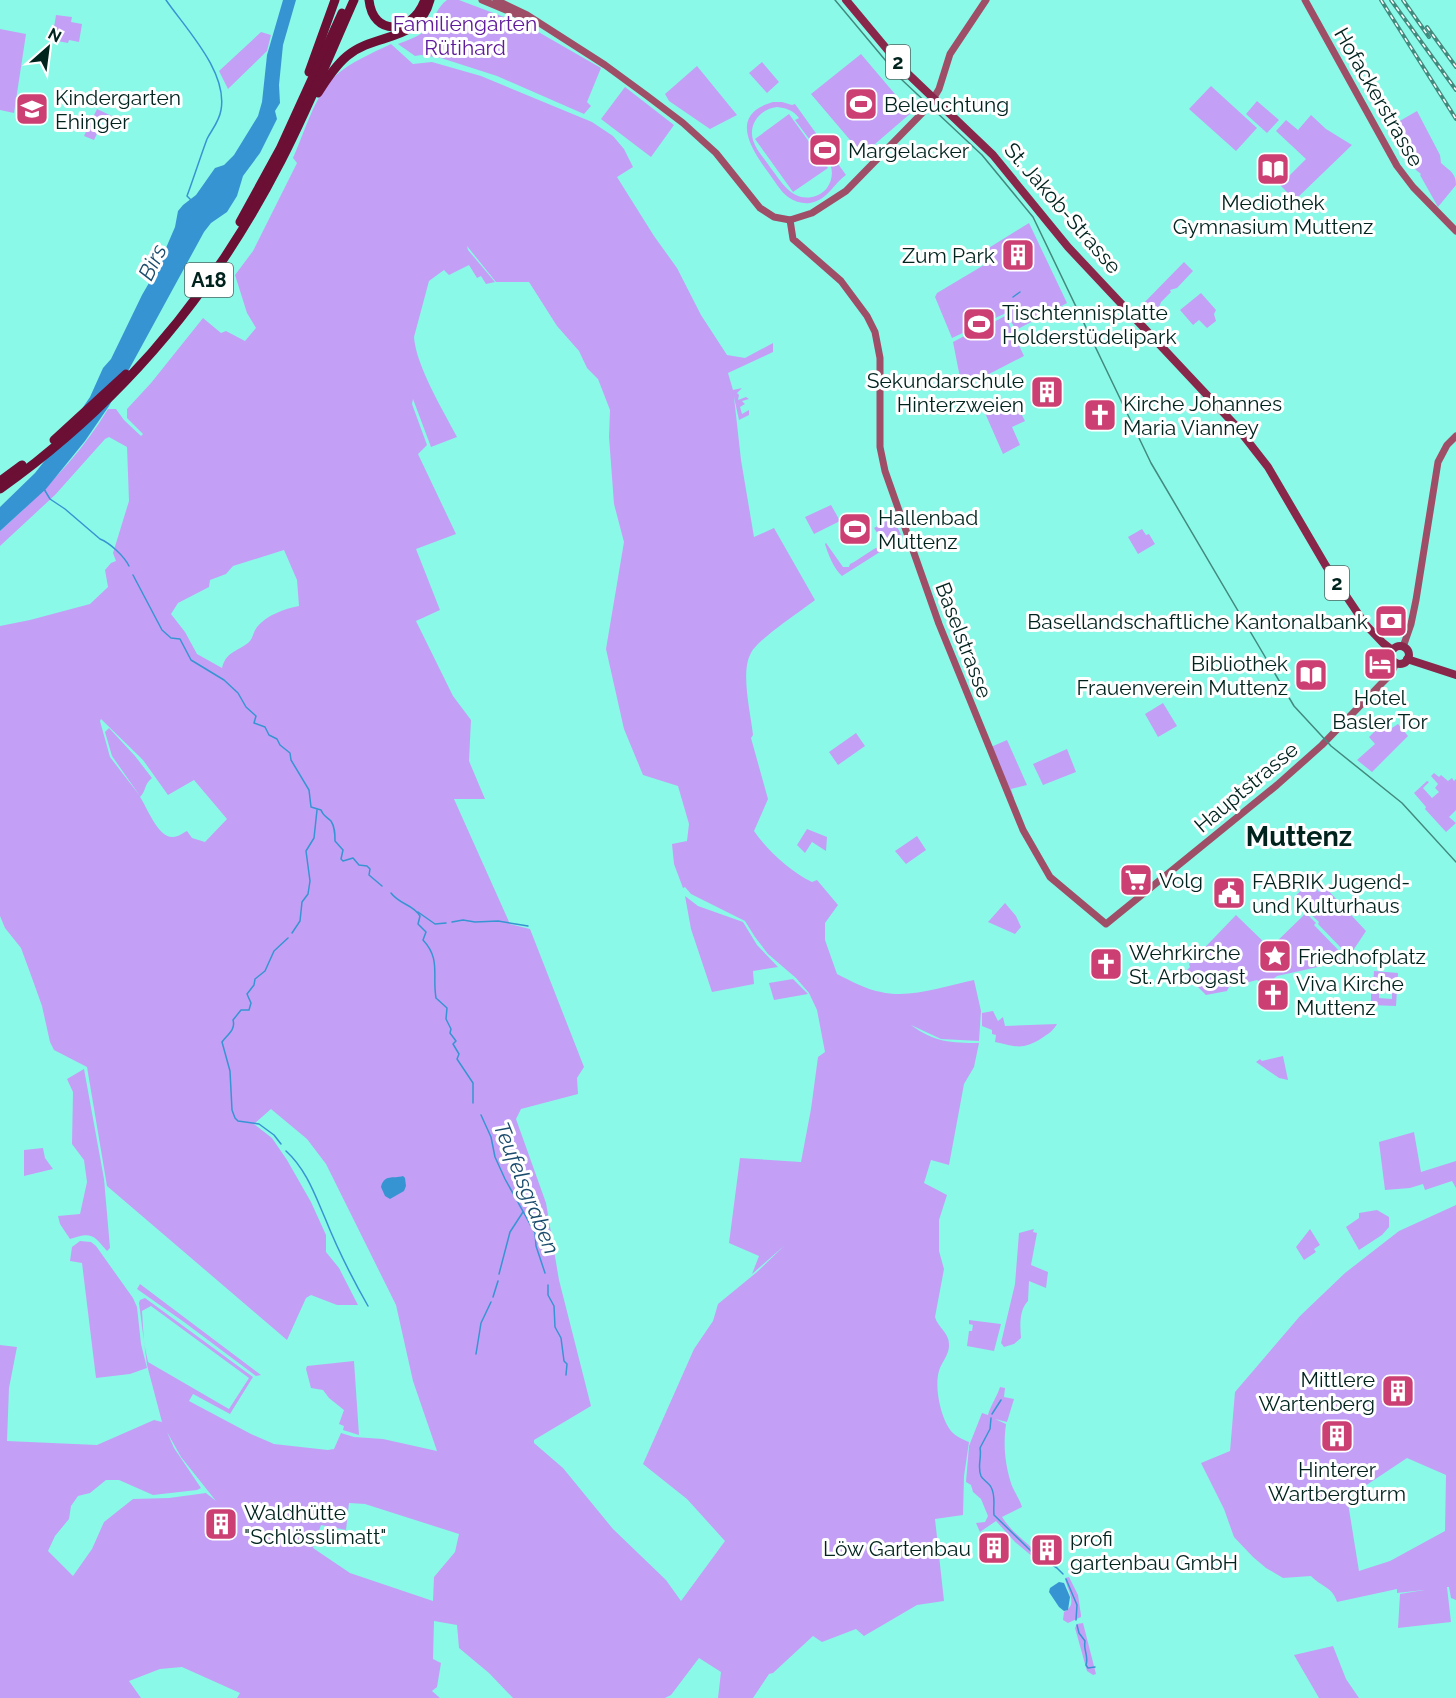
<svg xmlns="http://www.w3.org/2000/svg" width="1456" height="1698" font-family="Raleway,sans-serif">
<style>
.green{fill:#c3a0f5;fill-rule:evenodd}
.water{fill:#3794d2}
.lines{fill:none;stroke-linecap:round;stroke-linejoin:round}
.stream{stroke:#3794d2;stroke-width:1.5}
.secondary{stroke:#9e4f67;stroke-width:7}
.primary{stroke:#89274b;stroke-width:8}
.highway{stroke:#6c0f35;stroke-width:9}
.tram{stroke:#42897e;stroke-width:1.5}
.rail-casing{stroke:#42897e;stroke-width:4}
.rail{stroke:#fff;stroke-width:1.5;stroke-dasharray:4.5;stroke-linecap:butt}
.labels{text-anchor:middle;dominant-baseline:central;stroke-width:6;stroke-linejoin:round;paint-order:stroke}
.shield{fill:#fff;stroke:#4c6562;stroke-width:1.5}
.shield-label{font-size:20px;font-weight:bold;fill:#00231e}
.park-label{font-size:21px;fill:#601b9c;stroke:#fff}
.poi-label{font-size:21px;fill:#00231e;stroke:#fff;text-anchor:start}
.street-label{font-size:21px;fill:#00231e;stroke:#fff}
.water-label{font-size:22px;font-style:italic;fill:#1c4c6d;stroke:#fff}
.district-label{font-size:27px;font-weight:bold;fill:#00231e;stroke:#fff}
</style>
<rect width="100%" height="100%" fill="#8bf9e8"/>
<g class="green">
<path d="M 447,0 L 459,0 L 528,26 L 601,68 L 587,102 L 591,106 L 584,114 L 497,76 L 441,58 L 421,55 L 415,56 L 398,44 C 408,40 421,36 428,28 C 435,18 437,7 447,0 Z"/>
<path d="M 56,15 L 72,17 L 71,22 L 82,24 L 79,42 L 69,40 L 68,43 L 52,40 Z"/>
<path d="M 0,29 L 26,34 L 14,113 L 0,110 Z"/>
<path d="M 261,32 L 271,35 L 267,51 L 228,89 L 219,71 Z"/>
<path d="M 391,44 L 413,64 L 432,62 L 481,76 L 592,122 L 613,136 L 624,149 L 633,167 L 617,177 L 654,236 L 677,268 L 701,315 L 727,355 L 745,358 L 773,343 L 773,352 L 728,373 L 733,390 L 742,388 L 737,393 L 739,395 L 738,400 L 746,397 L 749,399 L 742,401 L 745,404 L 740,407 L 742,414 L 749,410 L 749,415 L 739,420 L 734,397 L 741,460 L 754,537 L 774,528 L 815,600 C 801,611 757,640 751,653 C 740,672 751,714 753,735 L 751,738 L 768,799 L 754,831 C 768,851 790,871 812,882 L 817,880 L 838,905 L 825,923 L 825,940 L 837,974 C 851,981 865,989 881,992 C 910,999 945,986 974,980 L 981,1011 L 979,1041 L 941,1039 L 911,1025 C 934,1042 951,1043 979,1043 L 974,1067 L 964,1084 L 949,1165 L 931,1160 L 924,1183 L 947,1195 L 939,1220 L 939,1251 L 944,1269 L 935,1317 C 938,1328 950,1333 949,1346 C 949,1355 941,1363 939,1371 C 934,1387 941,1421 953,1433 C 957,1437 964,1440 969,1442 L 964,1476 L 963,1515 L 935,1519 L 944,1601 L 917,1605 L 864,1636 L 856,1629 L 822,1642 L 813,1636 L 773,1673 L 769,1674 L 753,1698 L 718,1698 L 721,1672 L 699,1658 L 671,1695 L 665,1698 L 513,1698 L 489,1673 L 459,1648 L 457,1625 L 434,1621 L 433,1659 L 441,1663 L 437,1687 L 432,1691 L 440,1698 L 237,1698 L 240,1693 L 182,1667 L 160,1669 L 129,1681 L 141,1698 L 0,1698 L 0,1345 L 17,1347 L 9,1388 L 7,1441 L 97,1445 L 154,1420 L 162,1422 L 147,1365 L 139,1303 L 140,1300 L 145,1298 L 253,1377 L 230,1414 L 193,1394 L 189,1401 L 251,1434 L 274,1444 L 328,1450 L 334,1449 L 341,1433 L 354,1437 L 383,1439 L 437,1451 L 413,1381 L 396,1305 L 326,1164 L 307,1139 L 271,1109 L 254,1124 L 272,1138 L 287,1160 L 311,1202 L 326,1235 L 326,1252 L 339,1268 L 358,1305 L 337,1305 L 311,1295 L 306,1298 L 287,1340 L 107,1186 L 87,1067 L 54,1050 L 50,1042 L 42,1006 L 32,978 L 21,948 L 5,928 L 0,916 L 0,626 L 30,620 L 90,604 L 108,587 L 105,570 L 111,563 L 116,561 L 113,553 L 129,501 L 127,447 L 109,437 L 105,439 L 55,495 L 0,546 L 0,531 C 40,495 80,456 108,409 L 116,409 L 124,420 L 141,436 L 143,434 L 127,418 L 127,409 L 151,383 L 203,318 L 221,333 L 226,331 L 245,341 L 256,328 L 247,313 L 235,275 L 253,251 L 297,163 L 293,158 C 304,134 315,94 335,76 C 351,62 372,53 391,44 ZM 467,246 L 496,282 L 529,282 L 557,326 L 579,351 L 587,368 L 598,379 L 610,410 L 609,437 L 614,504 L 624,542 L 606,649 L 624,729 L 643,775 L 678,786 L 689,824 L 687,841 L 672,844 L 674,864 L 683,888 L 685,887 L 691,894 L 745,921 L 755,937 L 768,954 L 796,978 L 809,993 L 817,1010 L 825,1052 L 818,1057 L 811,1109 L 801,1162 L 740,1158 L 729,1243 L 759,1256 L 752,1274 L 785,1245 L 757,1272 L 718,1304 L 713,1321 L 694,1349 L 643,1464 L 687,1499 L 725,1541 L 681,1601 L 666,1580 L 613,1529 L 563,1468 L 534,1443 L 534,1440 L 591,1406 L 559,1280 L 546,1203 L 516,1119 L 521,1109 L 578,1094 L 577,1078 L 584,1067 L 530,929 L 510,924 L 454,799 L 485,799 L 469,761 L 471,720 L 453,696 L 416,621 L 440,610 L 416,549 L 456,534 L 418,454 L 427,445 L 412,404 L 413,399 L 431,447 L 457,437 C 443,410 416,366 414,337 L 429,281 L 444,270 L 449,275 L 469,265 L 477,278 L 481,276 L 486,284 L 495,282 L 468,250 ZM 284,550 L 297,580 L 299,606 C 284,609 267,615 257,627 C 253,632 253,639 248,643 C 236,652 226,652 222,668 L 197,654 L 185,632 L 171,614 L 178,603 L 209,587 L 210,580 L 226,574 L 233,566 ZM 101,719 L 143,760 L 168,795 L 194,780 L 227,819 L 205,842 L 192,838 L 187,831 C 183,833 178,837 173,837 C 158,838 147,807 140,797 C 147,790 143,786 152,778 L 135,756 L 109,728 L 105,732 L 112,756 L 140,796 L 110,757 L 100,721 ZM 151,1306 L 249,1378 L 229,1409 L 148,1362 L 144,1343 L 142,1311 ZM 167,1432 L 181,1457 L 216,1501 L 206,1493 L 169,1498 L 133,1499 L 104,1522 L 92,1549 L 73,1576 L 48,1551 L 55,1536 L 69,1519 L 71,1506 L 78,1496 L 90,1493 L 106,1480 L 119,1480 L 153,1495 L 197,1490 L 201,1488 L 174,1448 ZM 349,1503 L 365,1504 L 459,1534 L 455,1552 L 434,1577 L 433,1601 L 350,1573 L 313,1548 L 321,1525 L 346,1530 Z"/>
<path d="M 861,54 L 911,113 L 868,150 L 856,147 L 811,94 Z"/>
<path d="M 762,62 L 779,82 L 767,93 L 749,73 Z"/>
<path d="M 697,66 L 737,115 L 710,129 L 669,101 L 665,94 Z"/>
<path d="M 1211,86 L 1257,128 L 1236,151 L 1189,109 Z"/>
<path d="M 625,87 L 674,125 L 651,157 L 601,119 Z"/>
<path d="M 1257,101 L 1279,120 L 1267,133 L 1246,114 Z"/>
<path d="M 773,102 L 782,102 L 792,105 L 795,104 L 846,175 C 833,184 828,200 810,203 C 803,204 795,202 788,197 C 780,191 774,180 768,172 C 750,148 729,114 773,102 ZM 777,107 C 786,108 793,110 799,118 L 795,120 L 824,159 L 827,157 C 833,167 834,178 827,188 C 824,192 818,196 812,197 C 791,201 781,181 770,167 C 764,158 756,150 753,140 C 748,123 761,109 777,107 Z"/>
<path d="M 97,109 L 118,119 L 116,124 L 104,119 L 94,140 L 84,136 Z"/>
<path d="M 1417,111 L 1440,155 L 1441,163 C 1450,171 1456,173 1456,185 L 1438,207 L 1420,175 L 1421,174 L 1416,170 L 1391,126 Z"/>
<path d="M 789,114 L 828,168 L 793,192 L 755,139 Z"/>
<path d="M 1311,115 L 1326,129 L 1352,145 L 1295,200 L 1280,185 L 1306,159 L 1276,131 L 1286,120 L 1298,130 Z"/>
<path d="M 1029,223 L 1067,303 L 1016,330 L 1006,313 L 952,338 L 935,297 L 937,293 L 984,265 L 979,254 Z"/>
<path d="M 1184,262 L 1193,271 L 1177,288 L 1170,290 L 1171,292 L 1161,302 L 1157,313 C 1152,316 1141,315 1137,310 Z"/>
<path d="M 1201,293 L 1216,310 L 1214,314 L 1216,321 L 1207,328 L 1199,320 L 1193,325 L 1180,310 Z"/>
<path d="M 1005,316 L 1024,356 L 962,388 L 953,342 L 991,322 L 992,323 Z"/>
<path d="M 1013,398 L 1025,421 L 1012,427 L 1020,445 L 1003,454 L 985,413 Z"/>
<path d="M 831,505 L 840,521 L 814,534 L 805,517 Z"/>
<path d="M 893,517 L 901,535 L 885,545 L 874,528 Z"/>
<path d="M 1142,529 L 1146,535 L 1149,534 L 1155,544 L 1138,554 L 1128,537 Z"/>
<path d="M 826,543 L 843,567 L 849,567 L 850,564 C 859,560 873,548 881,546 L 883,550 L 842,576 C 834,569 828,554 825,544 Z"/>
<path d="M 1163,703 L 1177,726 L 1158,737 L 1145,714 Z"/>
<path d="M 1387,723 L 1392,728 L 1398,724 L 1408,736 L 1372,772 L 1357,760 L 1375,744 L 1369,737 L 1381,725 L 1383,727 Z"/>
<path d="M 856,733 L 865,746 L 838,765 L 829,752 Z"/>
<path d="M 1007,740 L 1027,785 L 1011,789 L 1014,798 L 1012,799 L 991,747 Z"/>
<path d="M 1067,749 L 1076,772 L 1043,785 L 1033,764 Z"/>
<path d="M 1434,773 L 1439,777 L 1441,775 L 1448,781 L 1452,778 L 1454,781 L 1456,779 L 1456,810 L 1449,817 L 1456,823 L 1446,832 L 1425,809 L 1426,807 L 1414,793 L 1427,781 L 1429,782 L 1423,788 L 1432,798 L 1439,792 L 1435,788 L 1438,784 L 1431,776 Z"/>
<path d="M 807,829 L 827,837 L 826,851 L 812,842 L 805,853 L 797,845 Z"/>
<path d="M 917,836 L 926,850 L 906,864 L 895,851 Z"/>
<path d="M 1309,883 L 1314,885 L 1319,892 L 1325,887 L 1366,931 L 1350,955 L 1348,951 L 1345,952 L 1318,924 L 1319,922 L 1293,898 Z"/>
<path d="M 685,896 L 698,906 L 743,922 L 757,945 L 778,967 L 753,971 L 754,984 L 712,992 L 691,929 Z"/>
<path d="M 1005,903 L 1016,916 L 1021,927 L 1015,934 L 988,922 Z"/>
<path d="M 1306,913 L 1316,923 L 1314,925 L 1347,959 L 1345,961 L 1277,976 L 1272,980 L 1267,979 L 1265,981 L 1262,980 L 1260,982 L 1257,980 L 1229,987 L 1227,991 L 1206,995 L 1184,973 L 1190,967 L 1189,964 L 1236,915 L 1270,948 Z"/>
<path d="M 1374,971 L 1398,973 L 1396,1006 L 1371,1005 L 1371,992 L 1379,993 L 1379,998 L 1392,999 L 1392,987 L 1373,986 Z"/>
<path d="M 793,979 L 808,994 L 774,1000 L 769,983 Z"/>
<path d="M 993,1011 L 998,1021 L 1003,1017 L 1005,1026 L 1057,1024 C 1053,1031 1048,1034 1042,1038 C 1023,1050 1017,1047 995,1042 L 996,1035 L 992,1034 L 992,1030 L 982,1026 L 982,1013 Z"/>
<path d="M 1283,1056 L 1288,1080 L 1279,1078 L 1256,1062 L 1260,1059 L 1262,1061 Z"/>
<path d="M 84,1069 L 104,1179 L 110,1248 L 107,1251 C 93,1234 91,1232 70,1239 L 60,1224 L 58,1216 L 80,1214 L 87,1182 L 84,1160 L 72,1144 L 73,1092 L 67,1079 Z"/>
<path d="M 1414,1132 L 1421,1172 L 1456,1161 L 1456,1188 L 1452,1181 L 1425,1190 L 1423,1184 L 1410,1188 L 1385,1190 L 1379,1142 Z"/>
<path d="M 43,1148 L 45,1158 L 53,1169 L 24,1176 L 24,1150 Z"/>
<path d="M 1456,1205 L 1456,1600 L 1451,1598 L 1449,1587 L 1447,1587 L 1451,1622 L 1398,1628 L 1400,1594 L 1424,1590 L 1397,1593 L 1397,1589 L 1337,1602 C 1333,1587 1320,1586 1311,1576 L 1283,1578 L 1266,1568 L 1253,1557 L 1234,1537 L 1224,1509 L 1201,1463 L 1230,1451 L 1235,1392 L 1300,1316 L 1345,1273 L 1399,1231 ZM 1407,1458 L 1446,1475 L 1445,1531 L 1390,1561 L 1359,1571 L 1348,1503 L 1350,1496 Z"/>
<path d="M 1377,1210 L 1389,1217 L 1389,1227 L 1382,1235 L 1359,1250 L 1346,1227 L 1359,1218 L 1359,1213 Z"/>
<path d="M 1034,1229 L 1033,1232 L 1037,1233 L 1031,1265 L 1048,1272 L 1046,1288 L 1029,1281 L 1028,1301 C 1019,1310 1020,1326 1021,1338 L 1014,1344 L 1004,1347 L 1001,1343 L 1015,1284 L 1019,1233 Z"/>
<path d="M 1310,1229 L 1320,1245 L 1314,1249 L 1316,1252 L 1304,1260 L 1296,1247 Z"/>
<path d="M 80,1241 L 91,1242 L 96,1246 L 133,1298 L 137,1307 L 141,1344 L 147,1368 L 130,1374 L 96,1378 L 82,1263 L 70,1261 L 72,1247 Z"/>
<path d="M 140,1284 L 261,1375 L 256,1376 L 184,1322 L 137,1289 Z"/>
<path d="M 969,1320 L 1001,1324 L 994,1351 L 967,1346 L 969,1331 L 972,1331 L 973,1325 L 969,1324 Z"/>
<path d="M 354,1361 L 359,1435 L 343,1430 L 344,1426 L 339,1424 L 344,1410 L 329,1398 L 323,1390 L 311,1388 L 306,1369 L 307,1366 Z"/>
<path d="M 1000,1387 L 1005,1388 L 1004,1397 L 1014,1399 L 1007,1422 L 995,1419 L 1006,1424 C 1003,1446 1005,1465 1012,1486 C 1015,1493 1020,1500 1022,1507 L 1002,1517 C 1011,1531 1023,1539 1035,1551 L 1033,1557 L 1015,1542 L 996,1521 L 980,1532 L 976,1523 L 985,1522 L 988,1516 L 981,1499 L 973,1492 L 971,1485 L 966,1482 L 969,1446 L 982,1413 L 988,1415 C 991,1404 997,1397 1000,1387 Z"/>
<path d="M 1069,1577 L 1078,1595 L 1081,1615 L 1081,1617 L 1068,1623 L 1063,1620 L 1064,1612 C 1079,1604 1067,1591 1065,1578 Z"/>
<path d="M 1083,1623 L 1096,1674 L 1093,1675 L 1087,1671 L 1075,1628 L 1077,1624 Z"/>
<path d="M 1333,1646 L 1346,1679 L 1359,1698 L 1319,1698 L 1294,1655 Z"/>
</g>
<g class="water">
<path d="M 283,0 L 296,0 L 283,45 L 279,85 L 280,103 L 275,111 L 277,119 L 260,153 L 243,176 L 237,196 L 227,212 L 211,223 L 204,232 L 109,406 L 85,441 L 46,489 L 0,531 L 0,507 L 35,473 L 58,444 L 90,397 L 103,368 L 111,359 L 142,295 L 157,269 L 175,227 L 178,211 L 183,205 L 196,195 L 215,168 L 224,165 L 234,155 L 258,116 L 262,102 L 267,55 Z"/>
<path d="M 403,1176 L 405,1178 L 406,1186 L 404,1191 L 390,1199 L 385,1196 L 381,1187 C 384,1174 393,1179 403,1176 Z"/>
<path d="M 1059,1582 L 1064,1583 L 1070,1597 L 1068,1610 L 1064,1611 L 1059,1607 L 1049,1592 L 1050,1588 Z"/>
</g>
<g class="lines">
<g class="stream">
<path d="M 166,0 C 186,29 228,72 221,110 C 219,122 212,129 207,139 C 200,158 194,177 187,196 L 191,200"/>
<path d="M 1013,297 L 1020,292"/>
<path d="M 44,489 L 50,499 L 65,509 L 100,539 C 110,543 124,556 129,566"/>
<path d="M 133,575 L 162,630 L 171,638 L 180,639 L 191,660 L 224,680 L 238,693 L 246,707 L 256,716 L 254,723 L 265,727 L 269,735 L 277,739 L 280,745 L 290,753 L 291,760 L 309,790 L 311,807 L 321,810 C 323,816 327,817 331,821 C 335,827 335,834 335,841 L 343,850 L 341,859 L 343,861 L 353,858 L 359,865 L 367,866 L 370,869 L 369,875 L 382,886"/>
<path d="M 391,893 C 400,905 413,904 420,916 L 418,924 L 426,932 L 423,940 C 441,959 432,975 436,998 L 447,1008 L 446,1019 L 451,1029 L 450,1033 L 456,1041 L 453,1044 L 459,1054 L 457,1059 L 473,1083 L 473,1103"/>
<path d="M 418,912 L 435,924 L 446,923"/>
<path d="M 452,922 L 463,920 L 475,922 L 498,921 L 528,926"/>
<path d="M 292,933 L 300,921 L 302,902 L 308,894 L 310,881 L 306,851 L 314,838 L 317,810"/>
<path d="M 481,1115 L 491,1137 L 495,1157 L 505,1179 L 535,1233 L 536,1246 L 545,1273"/>
<path d="M 281,1144 L 274,1135 L 259,1124 L 238,1121 L 235,1118 L 232,1110 L 230,1071 L 222,1042 C 227,1035 236,1030 233,1020 L 241,1010 L 249,1010 L 251,1003 L 247,994 L 254,985 L 255,979 L 265,971 L 274,951 L 288,938"/>
<path d="M 286,1151 C 306,1169 315,1195 325,1218 C 337,1248 352,1278 368,1306"/>
<path d="M 499,1274 L 510,1232 L 523,1212"/>
<path d="M 548,1285 L 548,1295 L 554,1306 L 555,1327 L 561,1338 L 564,1361 L 567,1364 L 566,1375"/>
<path d="M 493,1297 L 498,1281"/>
<path d="M 476,1354 L 481,1323 L 491,1302"/>
<path d="M 992,1414 L 1001,1400"/>
<path d="M 991,1418 L 990,1429 L 980,1448 C 982,1457 977,1467 981,1476 C 983,1480 989,1483 991,1487 C 996,1496 993,1505 994,1515 L 1032,1552 L 1057,1568 L 1063,1574"/>
<path d="M 1066,1579 L 1077,1605 L 1076,1620"/>
<path d="M 1077,1625 L 1079,1633 L 1085,1641 C 1083,1650 1089,1656 1086,1665 L 1088,1668 L 1095,1667"/>
</g>
<g class="secondary">
<path d="M 482,0 L 532,21"/>
<path d="M 496,0 L 527,15 L 605,65 L 646,95 L 683,123 L 716,153 L 760,208 L 774,217 L 790,220 L 812,213 L 846,191 L 929,106 L 939,89 L 950,54 L 986,0"/>
<path d="M 1305,0 L 1397,166 L 1413,187 L 1456,231"/>
<path d="M 790,220 L 793,239 L 841,281 L 867,316 L 875,332 L 880,358 L 880,447 L 885,471 L 939,624 L 1023,830 L 1050,877 L 1106,924 L 1277,785 L 1322,745 L 1381,684 L 1391,674 L 1396,663"/>
<path d="M 1403,647 L 1411,624 L 1416,600 L 1438,462 L 1447,445 L 1456,436"/>
</g>
<g class="primary">
<path d="M 846,0 L 906,72 L 993,155 L 1068,247 L 1236,426 L 1268,467 L 1326,566 L 1365,624 L 1383,643 L 1392,650"/>
<circle cx="1400" cy="655" r="9"/>
<path d="M 1407,659 L 1456,675"/>
</g>
<g class="highway">
<path d="M 369,0 C 373,37 411,34 424,2"/>
<path d="M 309,72 L 335,0"/>
<path d="M 318,93 C 326,80 335,66 347,56 C 376,32 419,43 430,0"/>
<path d="M 240,222 L 280,149 L 342,13"/>
<path d="M 54,440 L 126,374"/>
<path d="M 0,481 L 22,465"/>
<path d="M 0,489 C 120,404 214,292 281,161 C 308,109 330,54 354,0"/>
</g>
<path class="tram" d="M 835,0 L 901,79 L 982,155 L 1033,217 L 1151,463 L 1294,706 L 1331,746 L 1402,803 L 1456,862"/>
<g class="rail-casing">
<g id="rail">
<path d="M 1381,0 L 1456,119"/>
<path d="M 1391,0 L 1456,90"/>
<path d="M 1403,0 L 1429,37"/>
<path d="M 1427,27 L 1456,67"/>
</g>
</g>
<use href="#rail" class="rail"/>
</g>
<defs>
<g id="stadium-square" transform="scale(1.725)"><rect x="-9" y="-9" width="18" height="18" rx="4" fill="#cb3f72" stroke="#fff"/><path d="M0-5a6.5 5 0 1 0 0 10a6.5 5 0 1 0 0-10ZM-3.5-1.8h7v3.6h-7Z" fill="#fff"/></g>
<g id="school-square" transform="scale(1.725)"><rect x="-9" y="-9" width="18" height="18" rx="4" fill="#cb3f72" stroke="#fff"/><path d="M0-5L7-2L0 1L-7-2ZM-4 1L0 2.5L4 1V4Q0 6-4 4Z" fill="#fff"/></g>
<g id="library-square" transform="scale(1.725)"><rect x="-9" y="-9" width="18" height="18" rx="4" fill="#cb3f72" stroke="#fff"/><path d="M-6-4Q-3-5.5-.7-3.5V5Q-3 3-6 4ZM6-4Q3-5.5 .7-3.5V5Q3 3 6 4Z" fill="#fff"/></g>
<g id="building-square" transform="scale(1.725)"><rect x="-9" y="-9" width="18" height="18" rx="4" fill="#cb3f72" stroke="#fff"/><path d="M-4-6H4V6H1V3H-1V6H-4ZM-2.5-4.3h1.7v1.8h-1.7ZM.8-4.3h1.7v1.8H.8ZM-2.5-1h1.7V.8h-1.7ZM.8-1h1.7V.8H.8Z" fill="#fff"/></g>
<g id="church-square" transform="scale(1.725)"><rect x="-9" y="-9" width="18" height="18" rx="4" fill="#cb3f72" stroke="#fff"/><path d="M-1.2-6h2.4v3.5h3.3v2.4h-3.3V6h-2.4V-.1h-3.3v-2.4h3.3Z" fill="#fff"/></g>
<g id="bank-square" transform="scale(1.725)"><rect x="-9" y="-9" width="18" height="18" rx="4" fill="#cb3f72" stroke="#fff"/><path d="M-6-4H6V4H-6ZM0-2.3a2.3 2.3 0 1 0 0 4.6a2.3 2.3 0 1 0 0-4.6Z" fill="#fff"/></g>
<g id="hotel-square" transform="scale(1.725)"><rect x="-9" y="-9" width="18" height="18" rx="4" fill="#cb3f72" stroke="#fff"/><path d="M-6-4.5h1.5V1H6V5H4.5V3h-9V5H-6ZM-4 0a1.8 1.8 0 1 1 3.6 0ZM.5 0V-2.5h3Q6-2.5 6 0Z" fill="#fff"/></g>
<g id="supermarket-square" transform="scale(1.725)"><rect x="-9" y="-9" width="18" height="18" rx="4" fill="#cb3f72" stroke="#fff"/><path d="M-6-5.5h2.5l.6 2H6L4.5 2H-2.5L-4.4-4H-6ZM-1.5 3.2a1.3 1.3 0 1 0 .1 0ZM3 3.2a1.3 1.3 0 1 0 .1 0Z" fill="#fff"/></g>
<g id="civic-square" transform="scale(1.725)"><rect x="-9" y="-9" width="18" height="18" rx="4" fill="#cb3f72" stroke="#fff"/><path d="M-.6-6.5H3V-4.5H.6V-3L4-1V1h2V6H-6V1h2V-1L-.6-3ZM-1.2 2.5V6h2.4V2.5Z" fill="#fff"/></g>
<g id="sight-square" transform="scale(1.725)"><rect x="-9" y="-9" width="18" height="18" rx="4" fill="#cb3f72" stroke="#fff"/><path d="M0-6L1.8-2.2L6-1.7L2.9 1.2L3.7 5.4L0 3.3L-3.7 5.4L-2.9 1.2L-6-1.7L-1.8-2.2Z" fill="#fff"/></g>
</defs>
<g fill-rule="evenodd">
<use href="#stadium-square" x="861" y="104"/>
<use href="#school-square" x="32" y="109"/>
<use href="#stadium-square" x="825" y="150"/>
<use href="#library-square" x="1273" y="169"/>
<use href="#building-square" x="1018" y="255"/>
<use href="#stadium-square" x="979" y="324"/>
<use href="#building-square" x="1047" y="392"/>
<use href="#church-square" x="1100" y="415"/>
<use href="#stadium-square" x="855" y="529"/>
<use href="#bank-square" x="1391" y="621"/>
<use href="#hotel-square" x="1380" y="664"/>
<use href="#library-square" x="1311" y="675"/>
<use href="#supermarket-square" x="1136" y="880"/>
<use href="#civic-square" x="1229" y="893"/>
<use href="#sight-square" x="1275" y="956"/>
<use href="#church-square" x="1106" y="964"/>
<use href="#church-square" x="1273" y="995"/>
<use href="#building-square" x="1398" y="1391"/>
<use href="#building-square" x="1337" y="1436"/>
<use href="#building-square" x="221" y="1524"/>
<use href="#building-square" x="994" y="1548"/>
<use href="#building-square" x="1047" y="1550"/>
</g>
<g class="labels">
<g class="shield">
<rect x="886" y="45" width="24" height="34" rx="4.5"/>
<rect x="185" y="263" width="48" height="34" rx="4.5"/>
<rect x="1325" y="566" width="24" height="34" rx="4.5"/>
</g>
<g class="shield-label">
<text x="898" y="62">2</text>
<text x="209" y="280">A18</text>
<text x="1337" y="583">2</text>
</g>
<g class="park-label">
<text x="465" y="23">Familiengärten<tspan x="465" dy="24">Rütihard</tspan></text>
</g>
<g class="poi-label">
<text x="55" y="97">Kindergarten<tspan x="55" dy="24">Ehinger</tspan></text>
<text x="884" y="104">Beleuchtung</text>
<text x="848" y="150">Margelacker</text>
<text x="1273" y="202" text-anchor="middle">Mediothek<tspan x="1273" dy="24">Gymnasium Muttenz</tspan></text>
<text x="995" y="255" text-anchor="end">Zum Park</text>
<text x="1002" y="312">Tischtennisplatte<tspan x="1002" dy="24">Holderstüdelipark</tspan></text>
<text x="1024" y="380" text-anchor="end">Sekundarschule<tspan x="1024" dy="24">Hinterzweien</tspan></text>
<text x="1123" y="403">Kirche Johannes<tspan x="1123" dy="24">Maria Vianney</tspan></text>
<text x="878" y="517">Hallenbad<tspan x="878" dy="24">Muttenz</tspan></text>
<text x="1368" y="621" text-anchor="end">Basellandschaftliche Kantonalbank</text>
<text x="1288" y="663" text-anchor="end">Bibliothek<tspan x="1288" dy="24">Frauenverein Muttenz</tspan></text>
<text x="1380" y="697" text-anchor="middle">Hotel<tspan x="1380" dy="24">Basler Tor</tspan></text>
<text x="1159" y="880">Volg</text>
<text x="1252" y="881">FABRIK Jugend-<tspan x="1252" dy="24">und Kulturhaus</tspan></text>
<text x="1129" y="952">Wehrkirche<tspan x="1129" dy="24">St. Arbogast</tspan></text>
<text x="1298" y="956">Friedhofplatz</text>
<text x="1296" y="983">Viva Kirche<tspan x="1296" dy="24">Muttenz</tspan></text>
<text x="1375" y="1379" text-anchor="end">Mittlere<tspan x="1375" dy="24">Wartenberg</tspan></text>
<text x="1337" y="1469" text-anchor="middle">Hinterer<tspan x="1337" dy="24">Wartbergturm</tspan></text>
<text x="244" y="1512">Waldhütte<tspan x="244" dy="24">"Schlösslimatt"</tspan></text>
<text x="1070" y="1538">profi<tspan x="1070" dy="24">gartenbau GmbH</tspan></text>
<text x="971" y="1548" text-anchor="end">Löw Gartenbau</text>
</g>
<g class="street-label">
<text transform="translate(1379 97) rotate(60)">Hofackerstrasse</text>
<text transform="translate(1063 208) rotate(49)">St. Jakob-Strasse</text>
<text transform="translate(964 640) rotate(69)">Baselstrasse</text>
<text transform="translate(1246 787) rotate(-40)">Hauptstrasse</text>
</g>
<g class="water-label">
<text transform="translate(152 262) rotate(-64)">Birs</text>
<text transform="translate(527 1188) rotate(68)">Teufelsgraben</text>
</g>
<g class="district-label">
<text x="1299" y="836">Muttenz</text>
</g>
</g>
<g transform="translate(48 48) rotate(28)" stroke="#ffffff" stroke-width="4.5" paint-order="stroke">
<path d="M0-4.5L10 22L0 15L-10 22Z" fill="#00231e"/>
<text y="-9" font-size="16" font-weight="bold" text-anchor="middle" fill="#00231e">N</text>
</g>
</svg>
